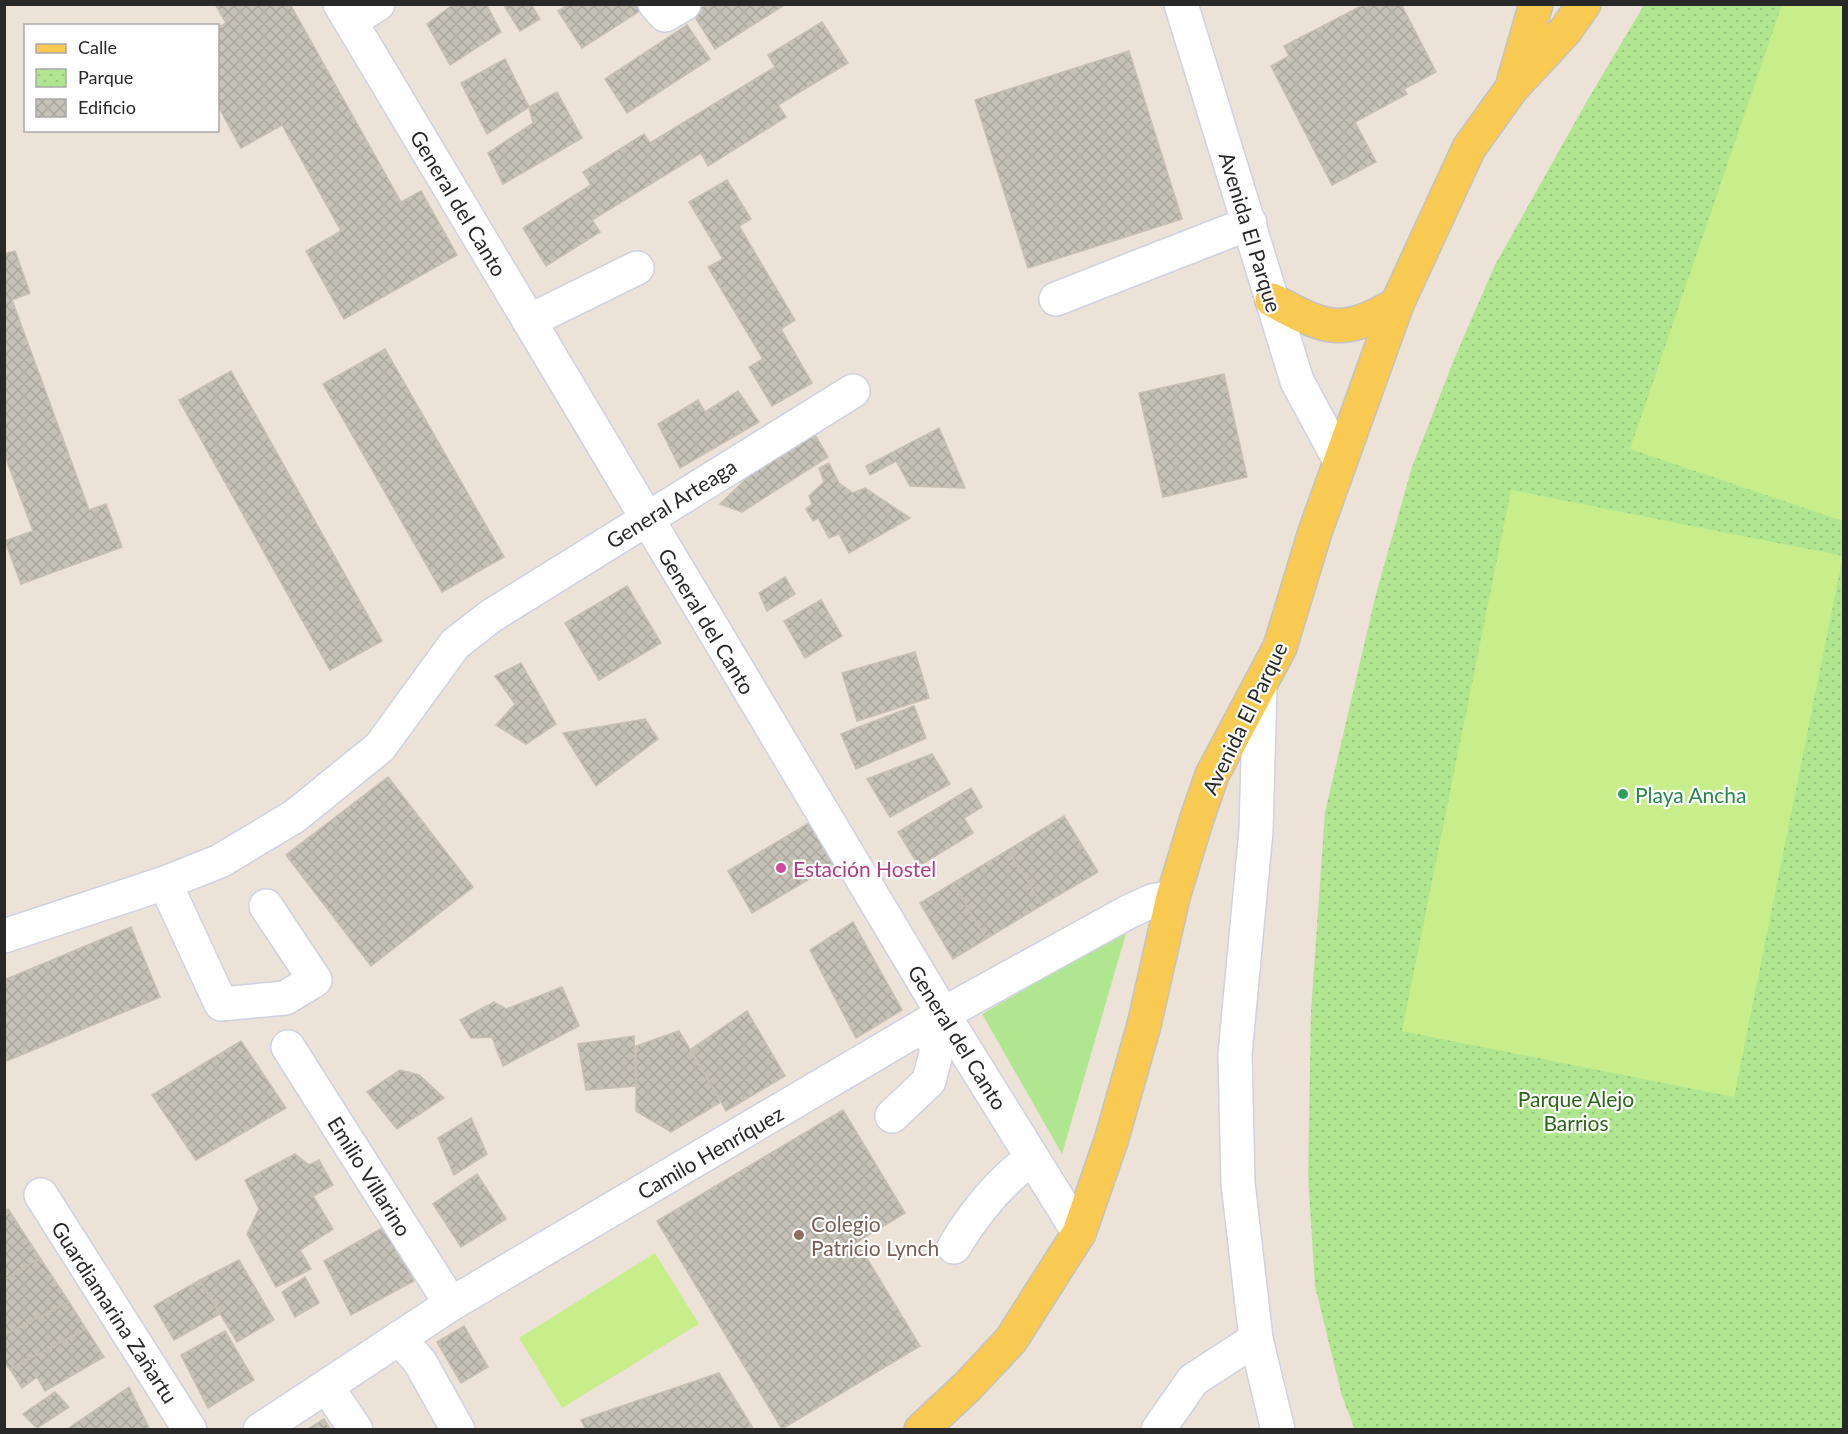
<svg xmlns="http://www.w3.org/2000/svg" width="1848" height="1434" font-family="Lato,sans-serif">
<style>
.grass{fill:#b1e691}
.park{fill:url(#park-dots)}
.pitch{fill:#c8ee8c}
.building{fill:url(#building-cross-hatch);stroke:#c7bfb2;stroke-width:1.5}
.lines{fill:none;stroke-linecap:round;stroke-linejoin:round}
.minor-casing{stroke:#ced2e2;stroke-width:36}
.major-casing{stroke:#c3c3c3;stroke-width:36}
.minor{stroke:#fff;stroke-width:33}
.major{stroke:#f8ca51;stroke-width:33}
.leisure-dot{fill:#2e9e5b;stroke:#fff;stroke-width:2}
.hotel-dot{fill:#d1479c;stroke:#fff;stroke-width:2}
.education-dot{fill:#8d6e63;stroke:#fff;stroke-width:2}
.labels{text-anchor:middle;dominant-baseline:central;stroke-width:4.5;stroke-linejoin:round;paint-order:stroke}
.street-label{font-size:21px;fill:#282828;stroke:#fff}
.leisure-label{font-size:21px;fill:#27864d;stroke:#fff;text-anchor:start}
.hotel-label{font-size:21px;fill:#b23c85;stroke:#fff;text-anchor:start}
.park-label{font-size:21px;fill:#296715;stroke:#fff}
.education-label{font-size:21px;fill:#785e54;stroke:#fff;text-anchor:start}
</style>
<defs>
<pattern id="park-dots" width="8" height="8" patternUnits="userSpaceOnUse" patternTransform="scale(1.5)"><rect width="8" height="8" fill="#b1e691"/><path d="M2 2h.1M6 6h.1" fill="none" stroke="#98c57d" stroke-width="1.8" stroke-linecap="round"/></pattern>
<pattern id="building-cross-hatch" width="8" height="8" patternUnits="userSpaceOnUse" patternTransform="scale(1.5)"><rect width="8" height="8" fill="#c5c1b7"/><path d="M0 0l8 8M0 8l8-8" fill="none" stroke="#a9a69d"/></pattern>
</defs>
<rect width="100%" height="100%" fill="#ece2d8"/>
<path class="grass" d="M 1127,930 L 1062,1154 L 982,1014 Z"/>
<path class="park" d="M 1644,5 L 1843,5 L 1843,1429 L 1355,1430 L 1342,1396 L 1315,1286 L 1308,1176 L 1311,1011 L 1325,812 L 1376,594 L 1412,467 L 1455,357 L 1495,265 L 1587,101 Z"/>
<g class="pitch">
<path d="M 1782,5 L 1843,5 L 1843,521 L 1630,449 Z"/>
<path d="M 1511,490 L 1843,556 L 1734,1097 L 1402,1031 Z"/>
<path d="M 655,1253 L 699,1324 L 562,1408 L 519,1338 Z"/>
</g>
<g class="building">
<path d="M 215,4 L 290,4 L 401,202 L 421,191 L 457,255 L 344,319 L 306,251 L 341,231 L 282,125 L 241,148 L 218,106 L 218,28 L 226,23 Z"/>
<path d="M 454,4 L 486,4 L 501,32 L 450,65 L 427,24 Z"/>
<path d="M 503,4 L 531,4 L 540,19 L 520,31 Z"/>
<path d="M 569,4 L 644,4 L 646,7 L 582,48 L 558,11 Z"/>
<path d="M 707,4 L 786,4 L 715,49 L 693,14 Z"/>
<path d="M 1365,4 L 1401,4 L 1436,72 L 1404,89 L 1407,94 L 1355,122 L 1376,162 L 1332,185 L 1271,66 L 1289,56 L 1284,46 Z"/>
<path d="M 822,22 L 848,63 L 778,105 L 786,117 L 708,166 L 701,153 L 592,220 L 600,232 L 546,266 L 523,228 L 591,185 L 583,172 L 644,134 L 650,143 L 775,67 L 768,55 Z"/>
<path d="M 687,25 L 710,59 L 627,113 L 605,79 Z"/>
<path d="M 1129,51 L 1182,219 L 1028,268 L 975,100 Z"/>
<path d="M 505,59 L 529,107 L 487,134 L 461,83 Z"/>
<path d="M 557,92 L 582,138 L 503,184 L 488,153 L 533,123 L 529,107 Z"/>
<path d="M 727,180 L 751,219 L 739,226 L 795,320 L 781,329 L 812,383 L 772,406 L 749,367 L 763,359 L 708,267 L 723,259 L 689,202 Z"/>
<path d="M 15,251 L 30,293 L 12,300 L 89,510 L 106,504 L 122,547 L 21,584 L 5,541 L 33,531 L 4,453 L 4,254 Z"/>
<path d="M 385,349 L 504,557 L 442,592 L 323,384 Z"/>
<path d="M 231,371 L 382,641 L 330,670 L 179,400 Z"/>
<path d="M 1224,374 L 1247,477 L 1163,497 L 1139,393 Z"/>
<path d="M 738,391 L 759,422 L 680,468 L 658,424 L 698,400 L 705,412 Z"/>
<path d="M 939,428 L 965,488 L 910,486 L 896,461 L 870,475 L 866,466 Z"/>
<path d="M 814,433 L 828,457 L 742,512 L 720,504 L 751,474 Z"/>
<path d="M 829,463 L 839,483 L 853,493 L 865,488 L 910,518 L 849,553 L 839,534 L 829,538 L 818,518 L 813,521 L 806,509 L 812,504 L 809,496 L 824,482 L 819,468 Z"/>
<path d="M 785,577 L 795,594 L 767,611 L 759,593 Z"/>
<path d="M 627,586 L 661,643 L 599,680 L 565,623 Z"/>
<path d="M 821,600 L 842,636 L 805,658 L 784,621 Z"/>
<path d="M 915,652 L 929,698 L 857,721 L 842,673 Z"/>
<path d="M 521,663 L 556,724 L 526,744 L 496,725 L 515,704 L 495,676 Z"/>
<path d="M 914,706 L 926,738 L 856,769 L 841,734 Z"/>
<path d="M 645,719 L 658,739 L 596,786 L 563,733 Z"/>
<path d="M 932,754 L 950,784 L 890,817 L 867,779 Z"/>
<path d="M 388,777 L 473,887 L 371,966 L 286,855 Z"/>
<path d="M 971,788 L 982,807 L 964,818 L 973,833 L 919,866 L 898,832 Z"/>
<path d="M 1064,816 L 1098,872 L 1042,905 L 1008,850 Z"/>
<path d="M 809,823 L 833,865 L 752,913 L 728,871 Z"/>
<path d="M 1008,850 L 1042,905 L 986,939 L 953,883 Z"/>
<path d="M 953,883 L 986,939 L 953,959 L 920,903 Z"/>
<path d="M 853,922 L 902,1010 L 856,1038 L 810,950 Z"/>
<path d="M 131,927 L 160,997 L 4,1062 L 4,980 Z"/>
<path d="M 562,987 L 579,1026 L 503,1066 L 492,1037 L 471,1038 L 460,1020 L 494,1002 L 506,1009 Z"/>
<path d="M 747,1011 L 785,1076 L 726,1111 L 691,1049 Z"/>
<path d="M 679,1031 L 721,1102 L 671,1132 L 636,1111 L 636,1046 Z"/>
<path d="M 634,1036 L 636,1086 L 586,1090 L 578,1044 Z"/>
<path d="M 241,1041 L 286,1108 L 196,1160 L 152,1095 Z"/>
<path d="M 400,1070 L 419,1075 L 444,1098 L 397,1129 L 367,1092 Z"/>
<path d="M 843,1110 L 905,1213 L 857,1242 L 920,1346 L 782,1429 L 657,1221 Z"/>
<path d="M 471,1118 L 487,1154 L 454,1175 L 438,1138 Z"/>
<path d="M 295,1154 L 309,1165 L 319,1160 L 333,1185 L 313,1196 L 333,1229 L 300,1250 L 311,1269 L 276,1287 L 247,1234 L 259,1209 L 245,1180 Z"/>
<path d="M 477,1174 L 506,1219 L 461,1247 L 433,1204 Z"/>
<path d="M 8,1209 L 40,1258 L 4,1280 L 4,1211 Z"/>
<path d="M 384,1227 L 414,1281 L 351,1315 L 324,1261 Z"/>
<path d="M 40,1258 L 69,1302 L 4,1335 L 4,1280 Z"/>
<path d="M 239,1260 L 274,1320 L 237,1342 L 200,1280 Z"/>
<path d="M 305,1277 L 319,1303 L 295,1317 L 282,1292 Z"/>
<path d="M 200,1280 L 220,1314 L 174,1340 L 154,1306 Z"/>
<path d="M 69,1302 L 86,1329 L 10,1369 L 4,1363 L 4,1335 Z"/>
<path d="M 464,1326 L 488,1367 L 461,1383 L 437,1342 Z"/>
<path d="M 86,1329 L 104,1357 L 45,1391 L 37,1377 L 22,1388 L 10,1369 Z"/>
<path d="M 225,1331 L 254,1380 L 208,1408 L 181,1355 Z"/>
<path d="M 719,1373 L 754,1430 L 586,1430 L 581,1420 Z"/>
<path d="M 129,1387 L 150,1430 L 66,1430 Z"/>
<path d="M 55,1392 L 69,1407 L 37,1428 L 23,1414 Z"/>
<path d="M 324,1419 L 331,1430 L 306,1430 Z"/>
</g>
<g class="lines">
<g class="minor-casing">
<g id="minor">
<path d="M 340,4 L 943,1014 L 1079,1233"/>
<path d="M 655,4 L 665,15 L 684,4"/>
<path d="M 1181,4 L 1297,381 L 1340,461"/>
<path d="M 351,21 L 378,4"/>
<path d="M 1056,299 L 1250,223"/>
<path d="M 529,321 L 637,268"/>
<path d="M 1260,688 L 1256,831 L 1235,1054 L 1238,1183 L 1256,1339 L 1278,1430"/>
<path d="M 165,883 L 221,1004 L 285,998 L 315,980 L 266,906"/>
<path d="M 4,936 L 165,883 L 220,861 L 295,816 L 380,747 L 455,644 L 491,616 L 853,391"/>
<path d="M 288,1047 L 451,1304"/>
<path d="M 892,1116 L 929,1081 L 937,1049 L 927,1024"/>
<path d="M 41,1195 L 190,1430"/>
<path d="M 954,1247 C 975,1212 999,1182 1032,1158"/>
<path d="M 399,1338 L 420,1362 L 458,1430"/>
<path d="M 327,1387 L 356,1430"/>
<path d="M 260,1430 L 451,1304 L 943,1014 L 1128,912 L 1152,901 L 1173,897"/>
<path d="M 1158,1430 L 1193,1380 L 1256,1339"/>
</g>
</g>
<g class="major-casing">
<g id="major">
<path d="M 1514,80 L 1536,4"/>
<path d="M 1272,300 C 1326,329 1341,337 1397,304"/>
<path d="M 921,1430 L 967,1387 L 1011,1340 L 1079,1233 L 1111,1141 L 1144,1025 L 1173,897 L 1197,818 L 1212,775 L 1280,647 L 1315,532 L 1397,304 L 1469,148 L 1512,88 L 1565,31 L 1584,4"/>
</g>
</g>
<use href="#minor" class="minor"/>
<use href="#major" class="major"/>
</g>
<circle class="leisure-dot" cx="1623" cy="794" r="6"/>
<circle class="hotel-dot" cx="781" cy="868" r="6"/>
<circle class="education-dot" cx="799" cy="1235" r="6"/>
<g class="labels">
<g class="street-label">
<text transform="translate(459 203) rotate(59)">General del Canto</text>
<text transform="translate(1251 232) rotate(73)">Avenida El Parque</text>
<text transform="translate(671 503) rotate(-32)">General Arteaga</text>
<text transform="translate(707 621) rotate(59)">General del Canto</text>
<text transform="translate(1244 718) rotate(-64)">Avenida El Parque</text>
<text transform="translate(958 1037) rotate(58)">General del Canto</text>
<text transform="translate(710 1152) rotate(-30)">Camilo Henríquez</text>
<text transform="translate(370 1176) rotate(58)">Emilio Villarino</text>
<text transform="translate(115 1312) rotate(57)">Guardiamarina Zañartu</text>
</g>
<g class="leisure-label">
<text x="1635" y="794">Playa Ancha</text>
</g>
<g class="hotel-label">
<text x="793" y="868">Estación Hostel</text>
</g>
<g class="park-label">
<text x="1576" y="1098">Parque Alejo<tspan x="1576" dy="24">Barrios</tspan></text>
</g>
<g class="education-label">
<text x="811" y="1223">Colegio<tspan x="811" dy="24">Patricio Lynch</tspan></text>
</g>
</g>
<rect width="1848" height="1434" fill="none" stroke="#282828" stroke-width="12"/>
<rect x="24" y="24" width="195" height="108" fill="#ffffff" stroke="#a9a9a9" stroke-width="1.5"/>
<rect x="36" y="44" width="30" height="9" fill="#f8ca51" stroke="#a9a9a9" stroke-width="1.5"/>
<text x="78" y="54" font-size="18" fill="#282828">Calle</text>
<rect x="36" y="69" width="30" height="18" fill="url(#park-dots)" stroke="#a9a9a9" stroke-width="1.5"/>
<text x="78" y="84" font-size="18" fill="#282828">Parque</text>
<rect x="36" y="99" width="30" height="18" fill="url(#building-cross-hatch)" stroke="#a9a9a9" stroke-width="1.5"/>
<text x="78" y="114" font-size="18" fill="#282828">Edificio</text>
</svg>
